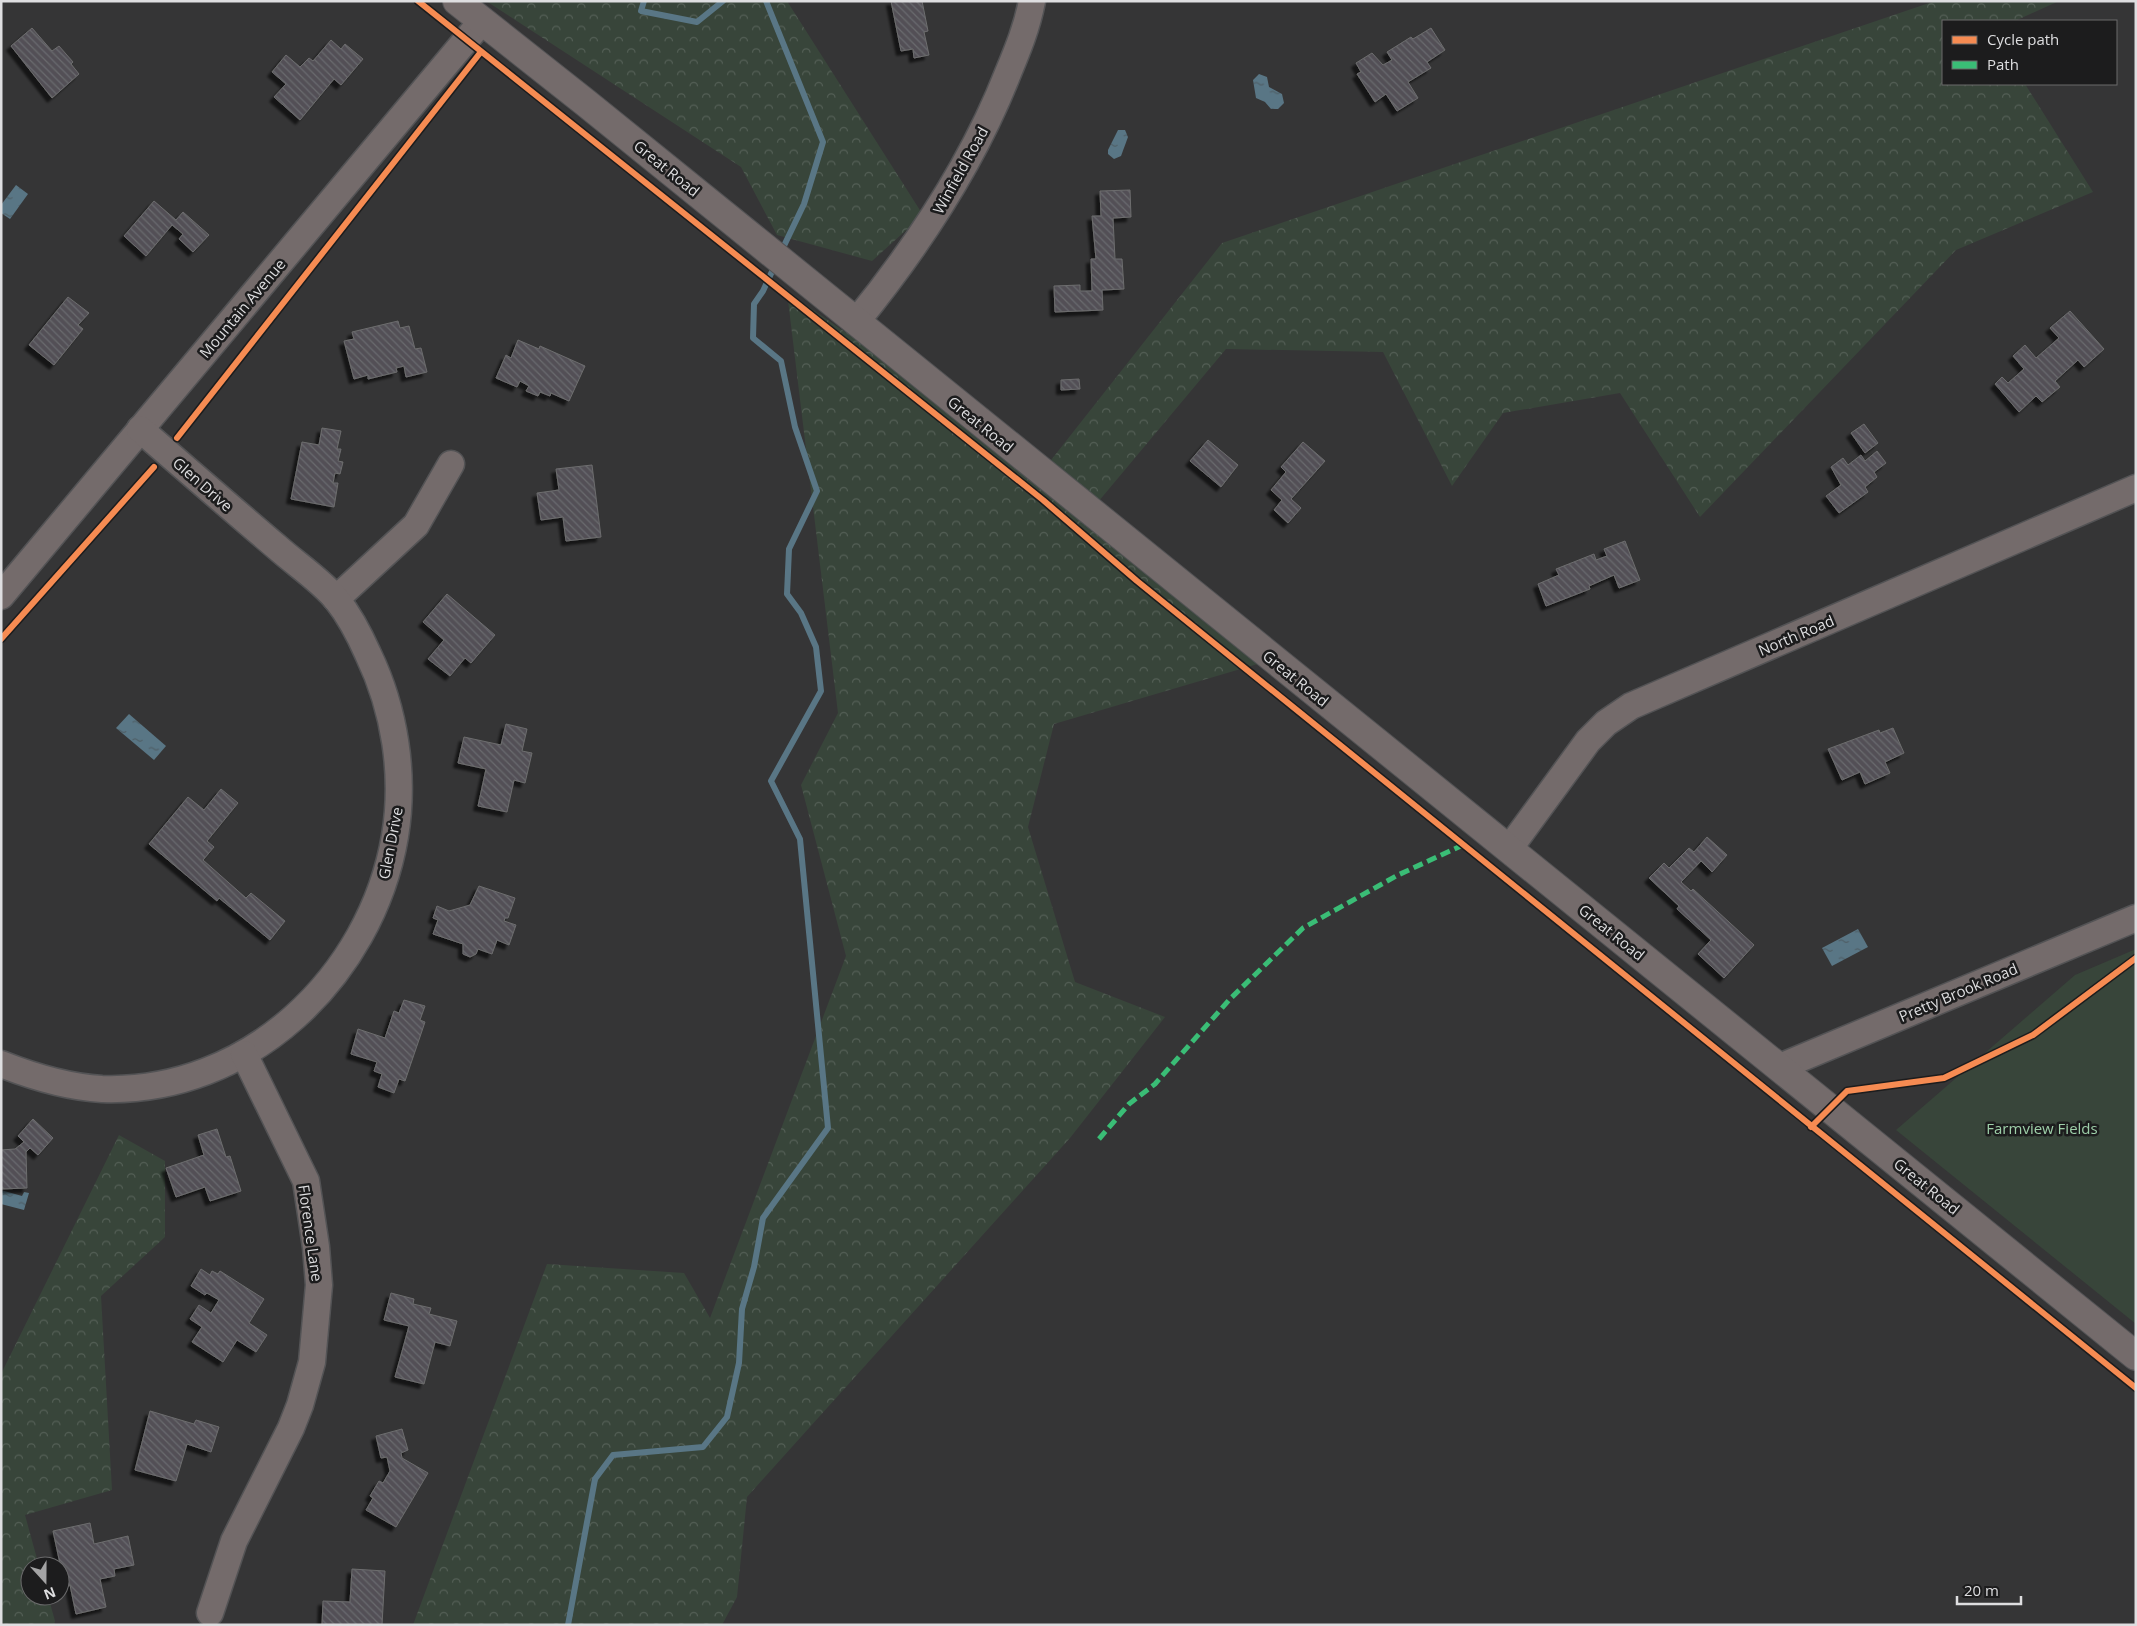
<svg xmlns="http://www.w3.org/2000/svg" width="2137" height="1626" font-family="'Open Sans',sans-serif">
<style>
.forest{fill:url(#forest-crowns)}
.park{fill:#38453a}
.water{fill:url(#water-ripples)}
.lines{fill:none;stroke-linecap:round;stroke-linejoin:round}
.stream{stroke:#597685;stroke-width:6}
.building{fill:url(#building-back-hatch);stroke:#6d6d6e;filter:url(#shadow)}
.minor-casing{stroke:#535355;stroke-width:29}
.tertiary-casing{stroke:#535355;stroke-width:30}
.minor{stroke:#746b6b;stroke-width:26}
.tertiary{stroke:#746b6b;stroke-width:28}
.quiet{stroke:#3abd76;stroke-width:5;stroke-dasharray:10 5;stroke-linecap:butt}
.cycleway-casing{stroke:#1c1c1d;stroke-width:9}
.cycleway{stroke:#f68b52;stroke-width:6}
.labels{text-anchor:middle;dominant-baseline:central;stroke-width:5;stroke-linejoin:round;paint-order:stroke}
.street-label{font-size:15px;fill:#dedee0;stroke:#1c1c1d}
.park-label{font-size:15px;fill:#9ecfa9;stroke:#1c1c1d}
</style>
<defs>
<pattern id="forest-crowns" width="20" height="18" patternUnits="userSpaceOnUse" patternTransform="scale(1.25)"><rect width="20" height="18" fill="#38453a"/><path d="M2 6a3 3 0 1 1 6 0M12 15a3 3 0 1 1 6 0" fill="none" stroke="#545f56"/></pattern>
<pattern id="water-ripples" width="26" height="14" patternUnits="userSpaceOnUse" patternTransform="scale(1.25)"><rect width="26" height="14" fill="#597685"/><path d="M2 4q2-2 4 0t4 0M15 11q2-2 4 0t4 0" fill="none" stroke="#4f5f67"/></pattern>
<pattern id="building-back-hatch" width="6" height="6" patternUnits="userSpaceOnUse" patternTransform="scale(1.25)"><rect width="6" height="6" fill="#525056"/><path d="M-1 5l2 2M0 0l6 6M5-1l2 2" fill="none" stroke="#6a696e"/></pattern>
<filter id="shadow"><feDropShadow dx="-4.5" dy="4.5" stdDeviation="1" flood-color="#0009"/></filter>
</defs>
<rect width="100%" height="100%" fill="#353536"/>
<g class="forest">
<path d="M 486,1 L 787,1 L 923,215 L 872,261 L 777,235 L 741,167 Z"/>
<path d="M 1935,1 L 2059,1 L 2015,21 L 1943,21 L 1943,84 L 2025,84 L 2093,192 L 1956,250 L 1700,517 L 1620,393 L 1503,413 L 1452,486 L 1383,352 L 1226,349 L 1093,508 L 1278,658 L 1054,724 L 1028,827 L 1075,982 L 1165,1017 L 1070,1138 L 747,1497 L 737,1597 L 722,1625 L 413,1625 L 547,1264 L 684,1273 L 710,1318 L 846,956 L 801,785 L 838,713 L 787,292 L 1044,469 L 1222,243 Z"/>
<path d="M 119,1135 L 165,1161 L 165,1237 L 101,1296 L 112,1490 L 25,1515 L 39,1566 L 30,1566 L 30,1596 L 48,1596 L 55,1621 L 54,1625 L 1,1625 L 1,1374 Z"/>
</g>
<path class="park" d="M 2136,949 L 2136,1324 L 1896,1130 L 2075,975 Z"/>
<g class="water">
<path d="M 1259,74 L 1267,77 L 1269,87 L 1282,94 L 1284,103 L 1278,109 L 1271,109 L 1265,102 L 1256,98 L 1253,80 Z"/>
<path d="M 1118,130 L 1125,130 L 1128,137 L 1121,156 L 1114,159 L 1108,154 L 1108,150 Z"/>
<path d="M 16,185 L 28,194 L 10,219 L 1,213 L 1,205 Z"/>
<path d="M 129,714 L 166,746 L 154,760 L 116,728 Z"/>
<path d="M 1858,929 L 1868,947 L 1832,966 L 1822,948 Z"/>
<path d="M 1,1190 L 22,1196 L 24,1192 L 29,1193 L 24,1210 L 1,1204 Z"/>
</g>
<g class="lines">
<g class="stream">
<path d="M 644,1 L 641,11 L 697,22 L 723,1"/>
<path d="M 766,1 L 823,142 L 804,204 L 781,252"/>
<path d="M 568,1625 L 595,1479 L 613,1455 L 703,1447 L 727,1417 L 739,1363 L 742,1309 L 754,1267 L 763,1218 L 828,1128 L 800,839 L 771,781 L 821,691 L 816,647 L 801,613 L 787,594 L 789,549 L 817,491 L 795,427 L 781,361 L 753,338 L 754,304 L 763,291 L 775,265"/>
</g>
</g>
<g class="building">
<path d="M 891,1 L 922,1 L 928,31 L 924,32 L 929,55 L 914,58 L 913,49 L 901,51 Z"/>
<path d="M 32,28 L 52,51 L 59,46 L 73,62 L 71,64 L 79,74 L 52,98 L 11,46 Z"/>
<path d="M 1431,28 L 1445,50 L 1427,62 L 1431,68 L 1408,82 L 1418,98 L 1397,111 L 1386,94 L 1375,102 L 1357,74 L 1361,72 L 1356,63 L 1372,53 L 1383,65 L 1392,60 L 1387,52 L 1411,37 L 1413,39 Z"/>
<path d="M 331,40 L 341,49 L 345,44 L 363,59 L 341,85 L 334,79 L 300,120 L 274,97 L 286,84 L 272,72 L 286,55 L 300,67 L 309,58 L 313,61 Z"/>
<path d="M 1130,190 L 1131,217 L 1113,218 L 1115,259 L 1122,259 L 1124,289 L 1102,290 L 1103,310 L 1055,312 L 1054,286 L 1080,285 L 1080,291 L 1092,291 L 1091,259 L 1096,259 L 1092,216 L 1101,216 L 1100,191 Z"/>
<path d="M 154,201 L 176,220 L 183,212 L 209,235 L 193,252 L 179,239 L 183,234 L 172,225 L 146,256 L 124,236 Z"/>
<path d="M 68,297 L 89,313 L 78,325 L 83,329 L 54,365 L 29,345 Z"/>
<path d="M 2070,311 L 2104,349 L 2084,367 L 2078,360 L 2055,381 L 2060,387 L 2042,402 L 2036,396 L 2019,412 L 1995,384 L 2002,377 L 2008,383 L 2024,369 L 2013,356 L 2025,345 L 2036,358 L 2059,338 L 2050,328 Z"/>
<path d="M 398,321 L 400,328 L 409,326 L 415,349 L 421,348 L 427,372 L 406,377 L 404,366 L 396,368 L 397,372 L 368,379 L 368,375 L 354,379 L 344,341 L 354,339 L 352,332 Z"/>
<path d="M 518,340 L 539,349 L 540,346 L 585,366 L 569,401 L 551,393 L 550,396 L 540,392 L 538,396 L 526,391 L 529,386 L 520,381 L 517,387 L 496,378 L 506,355 L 511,358 Z"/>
<path d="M 1079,379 L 1080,389 L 1061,390 L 1061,380 Z"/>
<path d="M 1864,424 L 1878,443 L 1865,453 L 1851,433 Z"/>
<path d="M 322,428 L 341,431 L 337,449 L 341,449 L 338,461 L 343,462 L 340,474 L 335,473 L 333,483 L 338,483 L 334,507 L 291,499 L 302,442 L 319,445 Z"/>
<path d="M 1208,440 L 1238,465 L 1221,487 L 1190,461 Z"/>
<path d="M 1303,442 L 1325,461 L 1291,499 L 1301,508 L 1288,523 L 1274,510 L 1282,500 L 1271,490 L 1286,472 L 1281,467 Z"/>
<path d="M 1877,451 L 1886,463 L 1874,472 L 1877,477 L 1865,487 L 1868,492 L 1839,513 L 1826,496 L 1841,485 L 1831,467 L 1843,458 L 1848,465 L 1861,455 L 1865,461 Z"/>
<path d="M 592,465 L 601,537 L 566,541 L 563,517 L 541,520 L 537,493 L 559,490 L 556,469 Z"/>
<path d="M 1625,541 L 1640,580 L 1619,588 L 1614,575 L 1589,586 L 1590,589 L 1546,606 L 1538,584 L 1559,575 L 1556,569 L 1594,554 L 1596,560 L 1607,556 L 1604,549 Z"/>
<path d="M 447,594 L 495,635 L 471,663 L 465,658 L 450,676 L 428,659 L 444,640 L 423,622 Z"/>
<path d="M 506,724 L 527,729 L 522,751 L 532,753 L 525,783 L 514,780 L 507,812 L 478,806 L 486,769 L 458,763 L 464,737 L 501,745 Z"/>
<path d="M 1893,728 L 1904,753 L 1885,762 L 1890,773 L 1865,784 L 1860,772 L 1842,780 L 1828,749 L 1879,730 L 1880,733 Z"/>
<path d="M 221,789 L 238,803 L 207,841 L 214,847 L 203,860 L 246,898 L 251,893 L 285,921 L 270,940 L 219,898 L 217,901 L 149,844 L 188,797 L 204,810 Z"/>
<path d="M 1707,837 L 1727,855 L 1712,872 L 1701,861 L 1681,882 L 1691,891 L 1693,889 L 1754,945 L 1724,978 L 1698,954 L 1711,940 L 1677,909 L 1679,906 L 1649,878 L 1664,863 L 1669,868 L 1689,848 L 1694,852 Z"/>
<path d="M 479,886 L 515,898 L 508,918 L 505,918 L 504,921 L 516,925 L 509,945 L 497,940 L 492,954 L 478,949 L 476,954 L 470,957 L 463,954 L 463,944 L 433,934 L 438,920 L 433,918 L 437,906 L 449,911 L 470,905 Z"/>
<path d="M 404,1000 L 425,1006 L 420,1020 L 425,1022 L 405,1081 L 399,1079 L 394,1093 L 378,1087 L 382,1074 L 374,1071 L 377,1062 L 351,1054 L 358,1029 L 385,1038 L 394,1011 L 399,1013 Z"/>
<path d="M 33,1119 L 53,1138 L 38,1155 L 30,1148 L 26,1152 L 27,1188 L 1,1189 L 1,1150 L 15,1149 L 24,1142 L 18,1136 Z"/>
<path d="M 217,1129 L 226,1157 L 230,1156 L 241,1191 L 210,1201 L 205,1187 L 176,1197 L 166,1168 L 204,1155 L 198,1135 Z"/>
<path d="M 201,1269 L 210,1275 L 212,1271 L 218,1274 L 220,1271 L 264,1299 L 249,1323 L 267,1335 L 256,1352 L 237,1340 L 223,1362 L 192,1342 L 202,1327 L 190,1319 L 199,1305 L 211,1313 L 219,1300 L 207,1293 L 205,1295 L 191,1286 Z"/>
<path d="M 391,1293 L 414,1299 L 413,1304 L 431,1308 L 429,1314 L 457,1321 L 450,1346 L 435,1342 L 424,1384 L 395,1377 L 409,1326 L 384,1320 Z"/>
<path d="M 150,1411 L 194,1424 L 196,1420 L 219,1427 L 211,1452 L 187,1444 L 176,1481 L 135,1470 Z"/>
<path d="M 402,1429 L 408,1450 L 401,1453 L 402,1458 L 428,1473 L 396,1527 L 366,1510 L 373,1498 L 370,1496 L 379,1481 L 383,1483 L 390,1471 L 387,1457 L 381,1458 L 376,1436 Z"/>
<path d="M 90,1523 L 94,1544 L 128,1536 L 134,1565 L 114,1569 L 115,1576 L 100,1579 L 106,1607 L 76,1614 L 70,1585 L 65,1587 L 53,1531 Z"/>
<path d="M 352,1569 L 385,1571 L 382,1625 L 322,1625 L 323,1601 L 350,1602 Z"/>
</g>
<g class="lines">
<g class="minor-casing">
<g id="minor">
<path d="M 856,322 C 918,246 972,165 1008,73 C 1018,49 1027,27 1032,1"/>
<path d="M 1,596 L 482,21"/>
<path d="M 336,599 L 416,525 L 451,464"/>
<path d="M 1509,849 L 1588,741 L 1606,723 L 1631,706 L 2136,488"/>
<path d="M 1,1064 C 34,1077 67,1087 102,1089 C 248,1094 371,977 395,836 C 405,775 395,710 368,654 C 360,636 349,615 337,600 C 323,582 296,564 278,548 C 232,509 186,469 140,429"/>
<path d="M 1780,1067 L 2136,918"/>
<path d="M 210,1613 L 234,1541 L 291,1428 L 300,1405 L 312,1362 L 319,1285 L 316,1247 L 306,1181 L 244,1054"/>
</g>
</g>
<g class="tertiary-casing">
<path id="tertiary" d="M 457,1 L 586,103 L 2136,1356"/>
</g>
<use href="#minor" class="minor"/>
<use href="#tertiary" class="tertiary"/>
<path class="quiet" d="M 1099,1139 L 1129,1104 L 1155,1084 L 1230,999 L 1303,928 L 1398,875 L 1463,845"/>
<g class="cycleway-casing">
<g id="cycleway">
<path d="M 418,1 L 1043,500 L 1137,581 L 2136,1388"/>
<path d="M 177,438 L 480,53"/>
<path d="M 1,639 L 154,467"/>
<path d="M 1811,1127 L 1847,1091 L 1944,1078 L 2033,1035 L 2136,958"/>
</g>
</g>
<use href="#cycleway" class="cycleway"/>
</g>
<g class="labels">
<g class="street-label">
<text transform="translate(667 168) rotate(39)">Great Road</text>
<text transform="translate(960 170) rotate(-61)">Winfield Road</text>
<text transform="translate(242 308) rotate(-50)">Mountain Avenue</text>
<text transform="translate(981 424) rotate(39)">Great Road</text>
<text transform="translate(203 484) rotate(41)">Glen Drive</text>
<text transform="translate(1796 635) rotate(-23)">North Road</text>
<text transform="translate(1296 678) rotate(39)">Great Road</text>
<text transform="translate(390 843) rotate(-79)">Glen Drive</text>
<text transform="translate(1612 932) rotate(39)">Great Road</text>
<text transform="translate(1958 992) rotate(-23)">Pretty Brook Road</text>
<text transform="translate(1927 1186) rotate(39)">Great Road</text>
<text transform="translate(311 1233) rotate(82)">Florence Lane</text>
</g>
<g class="park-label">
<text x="2042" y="1128">Farmview Fields</text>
</g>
</g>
<rect width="2137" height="1626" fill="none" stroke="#dedee0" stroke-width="5"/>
<rect x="1942" y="20" width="175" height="65" fill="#1c1c1d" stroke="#6a6a6b"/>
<rect x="1952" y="36" width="25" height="8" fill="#f68b52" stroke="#6a6a6b"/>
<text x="1987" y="45" font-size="15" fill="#dedee0">Cycle path</text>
<rect x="1952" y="61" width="25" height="8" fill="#3abd76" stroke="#6a6a6b"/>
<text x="1987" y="70" font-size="15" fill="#dedee0">Path</text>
<g transform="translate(45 1581) rotate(159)"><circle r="24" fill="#1c1c1d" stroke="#6a6a6b"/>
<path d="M0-4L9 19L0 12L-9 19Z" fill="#a3a3a4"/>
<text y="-8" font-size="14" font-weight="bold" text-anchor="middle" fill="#dedee0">N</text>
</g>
<path d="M1957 1596v8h64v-8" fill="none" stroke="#dedee0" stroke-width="2.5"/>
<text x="1964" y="1596" font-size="15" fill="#dedee0" stroke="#1c1c1d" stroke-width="4" paint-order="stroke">20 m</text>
</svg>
